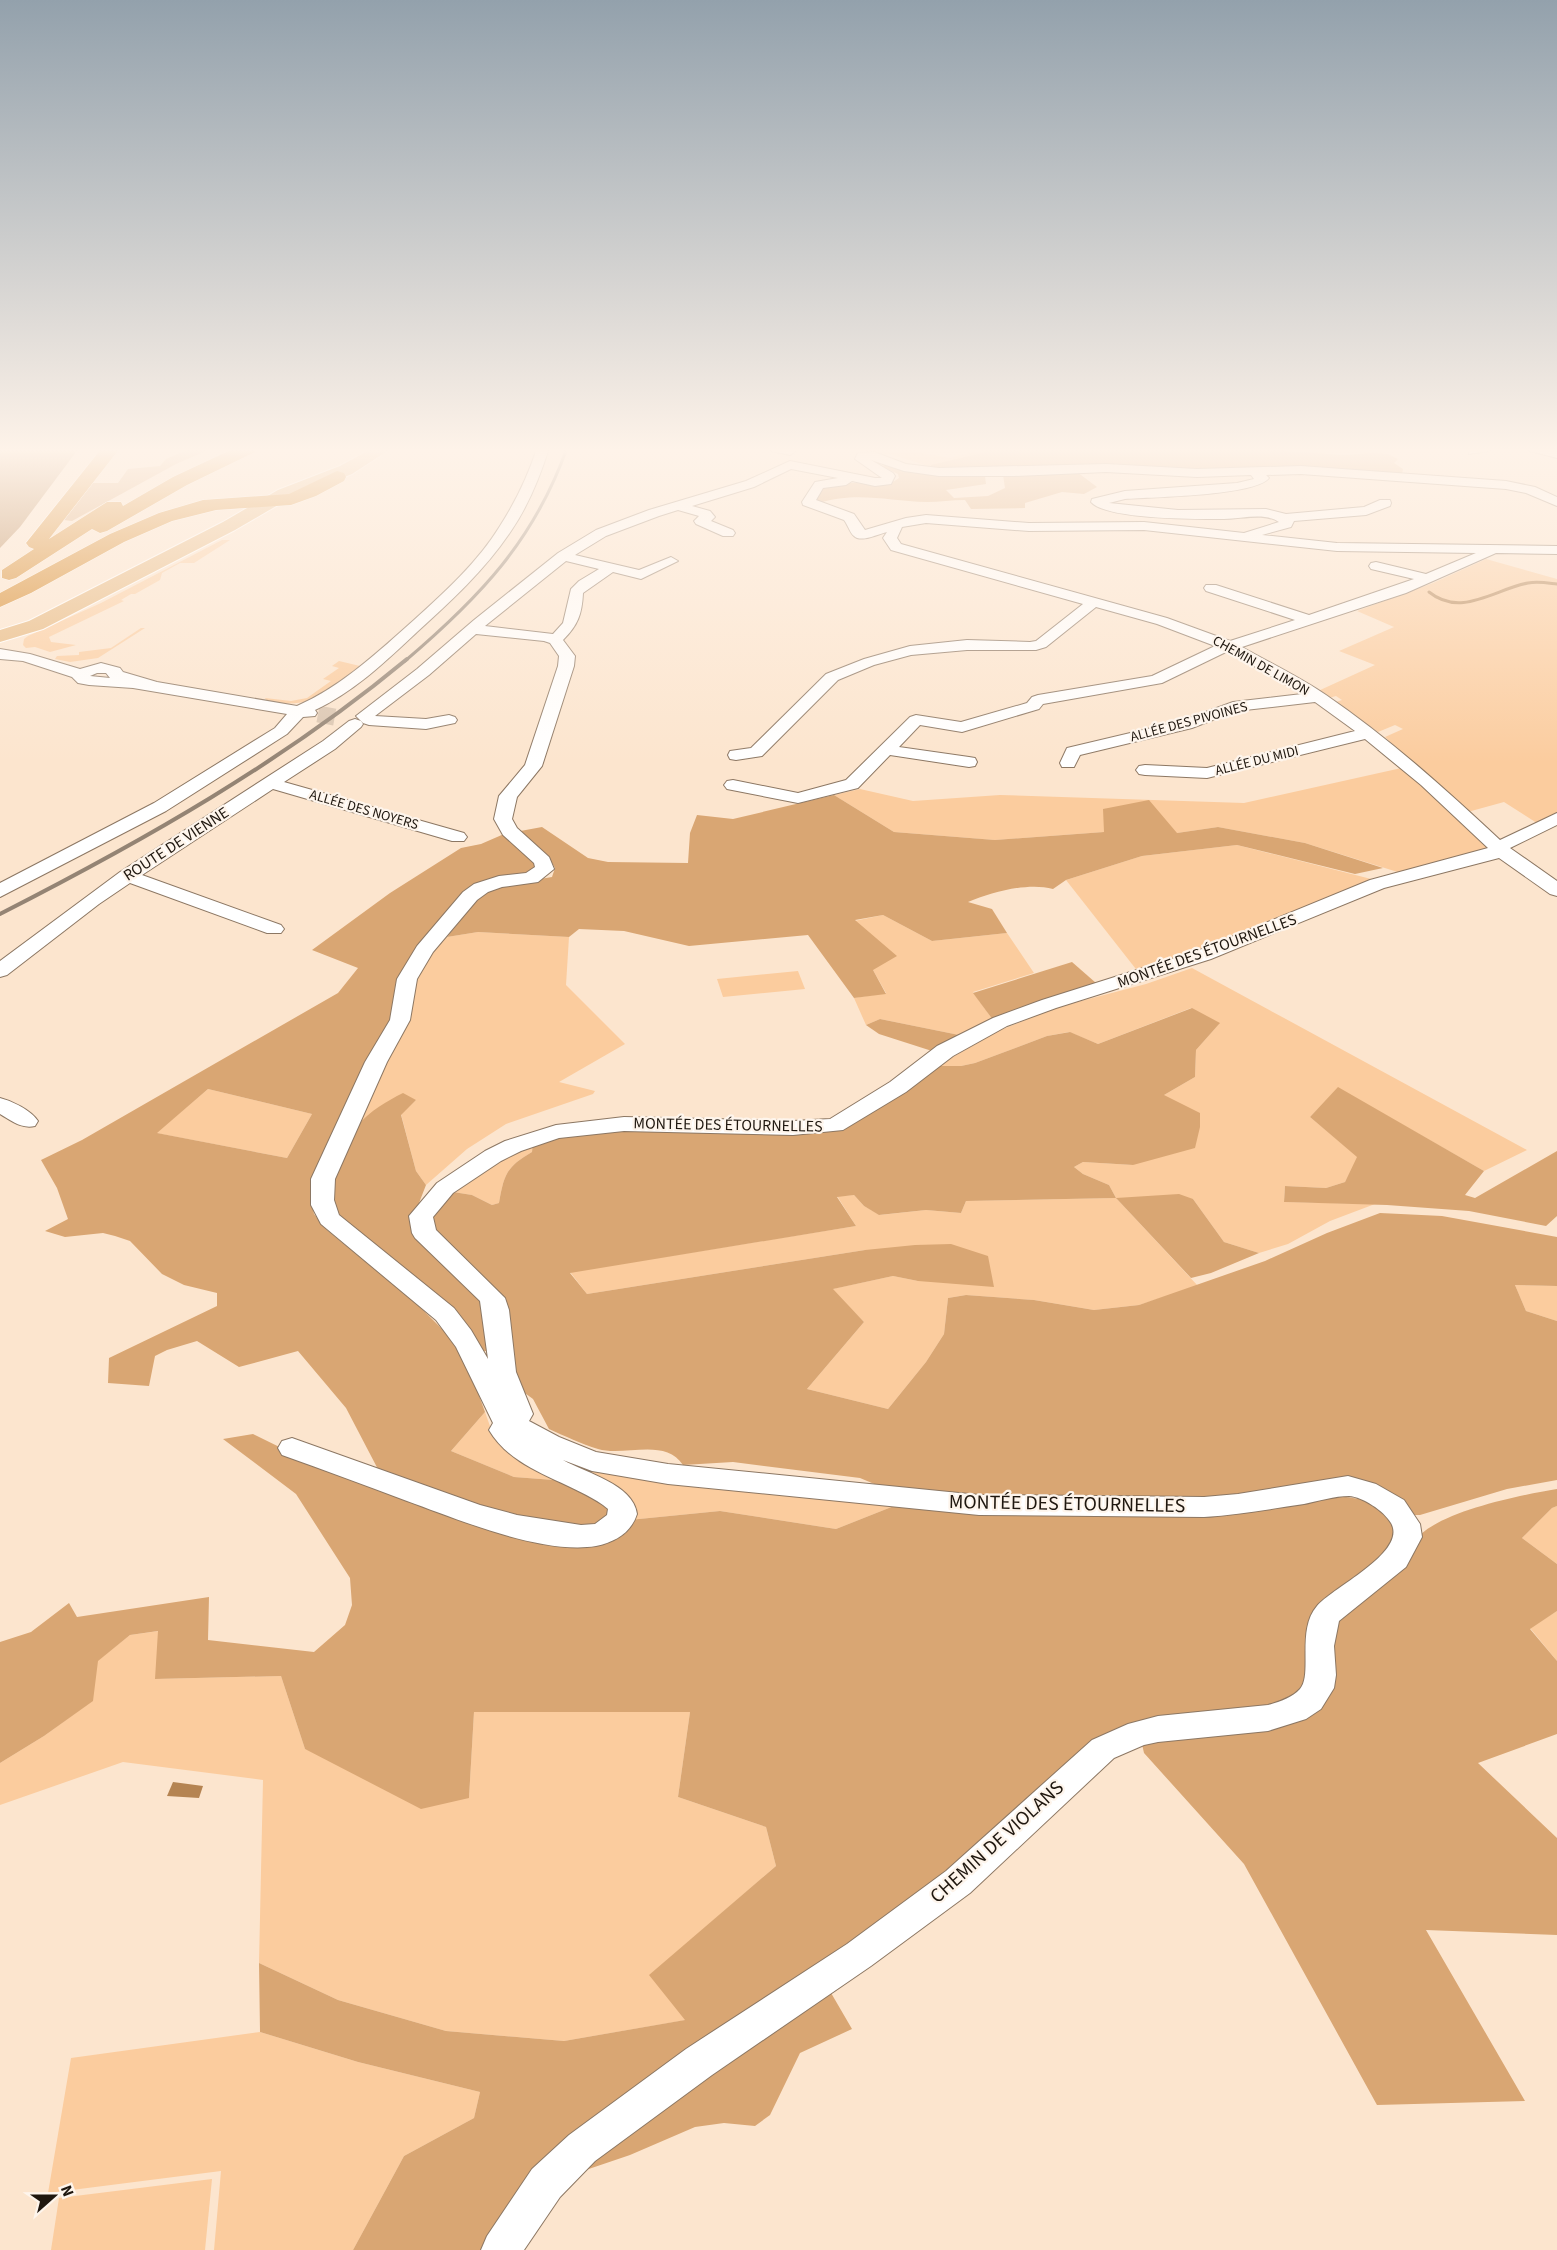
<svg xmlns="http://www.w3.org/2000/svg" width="1557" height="2250" font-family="'Source Sans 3',sans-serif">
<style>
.green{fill:#fbcc9e}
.forest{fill:#d9a673;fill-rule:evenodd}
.water{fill:#b58452}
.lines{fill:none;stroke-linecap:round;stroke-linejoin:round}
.stream{stroke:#b58452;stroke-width:3}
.minor-tunnel{stroke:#dbc6b1;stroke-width:17;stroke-dasharray:17 9;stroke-linecap:butt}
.minor-casing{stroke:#8c7763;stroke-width:2}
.major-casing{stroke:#fff;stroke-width:2}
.highway-casing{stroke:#fff;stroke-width:1}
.minor{fill:#fff;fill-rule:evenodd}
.major{fill:#e6b67b;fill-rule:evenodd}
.highway{fill:#d58623;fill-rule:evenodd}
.rail-far1{stroke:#948474;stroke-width:3}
.rail{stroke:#948474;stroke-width:4}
.labels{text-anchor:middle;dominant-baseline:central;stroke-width:4.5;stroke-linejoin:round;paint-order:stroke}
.far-street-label{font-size:14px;fill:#1f170f;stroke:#fef5ec}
.street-label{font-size:16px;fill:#1f170f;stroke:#fef5ec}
.near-street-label{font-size:20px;fill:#1f170f;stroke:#fef5ec}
</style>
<rect width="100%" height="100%" fill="#fce5ce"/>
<g class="green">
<path d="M 863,448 L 898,450 L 914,448 L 916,452 L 950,458 L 990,448 L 982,453 L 931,467 L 890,454 L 868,453 Z"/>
<path d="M 222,540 L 230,540 L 194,563 L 180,563 L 162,573 L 160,580 L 135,594 L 131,594 L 121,600 L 124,601 L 49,637 L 51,642 L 76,645 L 50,652 L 35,647 L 26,648 L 23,645 L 24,639 L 28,636 L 101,603 Z"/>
<path d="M 1486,559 L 1557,579 L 1557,814 L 1540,825 L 1504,802 L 1464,813 L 1385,737 L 1403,729 L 1395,725 L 1378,732 L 1336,702 L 1342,700 L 1336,696 L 1329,698 L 1318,691 L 1375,665 L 1339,651 L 1394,627 L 1357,611 L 1433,583 Z"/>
<path d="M 141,628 L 145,628 L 98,658 L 70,662 L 55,659 L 57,656 L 79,655 L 79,652 L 111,648 Z"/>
<path d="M 339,661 L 360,666 C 354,673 346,678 338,684 C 313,703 299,706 267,702 L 265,698 L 291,701 L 307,698 L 331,681 L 323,679 L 339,668 L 332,666 Z"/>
<path d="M 1406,767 L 1491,846 L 1488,851 L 1404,874 L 1305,843 L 1218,827 L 1177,833 L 1104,832 L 995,840 L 894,832 L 834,795 L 860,789 L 913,801 L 1000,795 L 1244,803 Z"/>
<path d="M 1237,845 L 1375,880 L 1281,919 L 1139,973 L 1066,880 L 1142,856 Z"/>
<path d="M 883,915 L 932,941 L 1007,933 L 1034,973 L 973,992 L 993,1020 L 959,1035 L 880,1019 L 866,1025 L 854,998 L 886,993 L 873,970 L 854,921 Z"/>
<path d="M 478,932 L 569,937 L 566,985 L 625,1044 L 559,1082 L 595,1091 L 593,1094 L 506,1124 L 467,1149 L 426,1185 L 416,1171 L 401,1114 L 416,1100 L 356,1126 L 421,966 L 447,937 Z"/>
<path d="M 1192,968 L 1527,1150 L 1484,1171 L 1338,1088 L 1310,1117 L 1358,1157 L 1345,1182 L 1326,1188 L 1285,1186 L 1284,1202 L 1375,1204 L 1330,1221 L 1288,1244 L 1259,1253 L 1224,1242 L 1193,1199 L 1117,1199 L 1198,1286 L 1139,1305 L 1094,1310 L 1034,1300 L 966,1295 L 948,1298 L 944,1334 L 926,1362 L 888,1409 L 807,1389 L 864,1322 L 832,1289 L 893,1276 L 918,1281 L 865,1250 L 587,1294 L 570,1272 L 856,1226 L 837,1196 L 854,1195 L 864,1206 L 880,1215 L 926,1210 L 961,1213 L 966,1201 L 1116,1198 L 1109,1185 L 1083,1174 L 1074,1167 L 1083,1162 L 1133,1165 L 1164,1095 L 1195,1077 L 1196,1050 L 1219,1024 L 1191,1008 L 1098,1044 L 1069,1032 L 1047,1036 L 975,1063 L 961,1066 L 937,1066 L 998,1031 L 1030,1018 L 1062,1006 L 1146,984 Z"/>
<path d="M 798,971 L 805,989 L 723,997 L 717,979 Z"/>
<path d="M 208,1089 L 312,1114 L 287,1158 L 156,1133 Z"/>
<path d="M 533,1142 L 532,1152 C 506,1167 504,1175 499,1203 L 492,1205 L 472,1195 L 447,1191 Z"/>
<path d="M 1515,1285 L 1557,1286 L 1557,1321 L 1526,1311 Z"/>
<path d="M 485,1412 L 491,1429 L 567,1481 L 514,1477 L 451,1451 Z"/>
<path d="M 560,1458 L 899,1504 L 836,1529 L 720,1511 L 629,1520 L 558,1461 Z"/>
<path d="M 1557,1506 L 1557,1564 L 1522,1538 L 1552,1508 Z"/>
<path d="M 1557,1611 L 1557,1661 L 1530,1628 Z"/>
<path d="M 159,1631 L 156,1679 L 281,1676 L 305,1749 L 469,1798 L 474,1712 L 690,1712 L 678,1797 L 766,1827 L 776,1866 L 650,1975 L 686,2020 L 564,2041 L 446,2031 L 338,2000 L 259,1963 L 263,1780 L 123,1762 L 0,1805 L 0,1763 L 44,1736 L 92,1701 L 97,1661 L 130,1635 Z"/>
<path d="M 260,2032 L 358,2062 L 480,2092 L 474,2118 L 404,2156 L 353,2250 L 214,2250 L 221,2171 L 48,2193 L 71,2058 Z"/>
<path d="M 212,2179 L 205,2250 L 51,2250 L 59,2198 Z"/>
</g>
<g class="forest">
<path d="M 191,448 L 213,448 L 176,464 L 72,521 L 64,520 L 92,483 L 118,483 L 128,469 L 160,466 L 166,459 Z"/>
<path d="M 990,448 L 1242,448 L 1344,455 L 1374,453 L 1388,454 L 1398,459 L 1394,463 L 1403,469 L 1402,474 L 930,469 L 931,465 L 982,453 Z"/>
<path d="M 886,465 L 930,475 L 985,476 L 986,484 L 946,490 L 954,498 L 988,496 L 1005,488 L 1003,475 L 1077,472 L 1097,487 L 1084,494 L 1062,492 L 1025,503 L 1025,508 L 971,509 L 965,500 C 952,500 939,502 927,502 C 888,501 857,491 819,503 L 814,501 L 818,488 C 826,486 834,484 842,483 C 859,481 886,489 899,478 L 898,474 L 881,466 Z"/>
<path d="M 834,795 L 894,832 L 995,840 L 1104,832 L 1103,809 L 1149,800 L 1177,833 L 1218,827 L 1305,843 L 1383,868 L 1355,874 L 1237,845 L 1142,856 L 1066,880 L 1053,889 C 1028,882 993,892 968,902 L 992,909 L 1007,933 L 932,941 L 883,915 L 855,920 L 897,956 L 873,970 L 886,994 L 854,998 L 808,935 L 689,946 L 624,931 L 579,929 L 569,937 L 478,932 L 447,937 L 480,896 L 500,886 L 552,877 L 555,868 L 550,859 L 515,832 L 542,827 L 588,858 L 608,862 L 688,863 L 690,833 L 697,815 L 733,819 Z"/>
<path d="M 504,834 L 535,861 L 538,871 L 487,882 L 405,966 L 395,985 L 394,1015 L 315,1175 L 311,1196 L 314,1214 L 327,1230 L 418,1305 L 446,1333 L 468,1365 L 485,1412 L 451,1451 L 514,1477 L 567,1481 L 609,1504 L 612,1512 L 597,1528 L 523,1522 L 381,1475 L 346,1408 L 298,1351 L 239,1367 L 197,1341 L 167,1350 L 155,1356 L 149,1386 L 108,1383 L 109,1358 L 217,1306 L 217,1293 L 184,1285 L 162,1274 L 130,1241 L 115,1236 L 103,1233 L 65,1237 L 45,1231 L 68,1219 L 57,1188 L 41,1160 L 82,1140 L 338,993 L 358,968 L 312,950 L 390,893 L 461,848 L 481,844 ZM 208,1089 L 312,1114 L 287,1158 L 157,1133 Z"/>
<path d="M 1072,962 L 1096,983 L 993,1020 L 973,993 Z"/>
<path d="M 1192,1008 L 1220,1023 L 1196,1050 L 1195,1077 L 1164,1095 L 1200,1113 L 1200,1127 L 1195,1148 L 1133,1165 L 1083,1162 L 1074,1167 L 1083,1174 L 1109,1185 L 1116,1198 L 1179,1194 L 1193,1199 L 1224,1242 L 1259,1253 L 1211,1273 L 1191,1278 L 1116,1198 L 966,1201 L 961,1213 L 926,1210 L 879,1215 L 864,1206 L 854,1195 L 837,1197 L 856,1226 L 570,1273 L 587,1294 L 865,1250 L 915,1245 L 951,1244 L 988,1256 L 994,1287 L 918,1281 L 893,1276 L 833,1289 L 864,1322 L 807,1389 L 888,1409 L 926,1362 L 944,1334 L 948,1298 L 966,1295 L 1034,1300 L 1094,1310 L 1139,1305 L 1265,1261 L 1327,1233 L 1380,1213 L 1442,1216 L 1557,1237 L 1557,1286 L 1515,1285 L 1526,1311 L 1557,1321 L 1557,1480 L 1507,1489 L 1420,1515 L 1413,1515 L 1386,1493 L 1036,1501 L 891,1491 L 860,1478 L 733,1462 L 683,1465 C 665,1437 624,1457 598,1449 C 581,1444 565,1436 549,1429 L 533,1399 L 518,1388 L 505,1316 L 431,1224 L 431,1215 L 447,1191 L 472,1195 L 492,1205 L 499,1203 C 504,1175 506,1167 532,1152 L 533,1142 L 572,1131 L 822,1131 L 937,1066 L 961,1066 L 975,1063 L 1047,1036 L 1070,1032 L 1098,1044 Z"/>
<path d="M 880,1019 L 959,1035 L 932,1051 L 879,1034 L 866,1025 Z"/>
<path d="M 1338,1087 L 1484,1171 L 1465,1195 L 1475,1198 L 1557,1151 L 1557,1216 L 1546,1226 L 1469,1211 L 1387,1205 L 1284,1202 L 1285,1186 L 1326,1188 L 1345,1182 L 1357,1157 L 1310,1117 Z"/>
<path d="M 403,1093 L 416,1100 L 401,1115 L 416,1171 L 426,1185 L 412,1221 L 487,1306 L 488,1351 L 481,1351 L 342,1220 C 338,1211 332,1200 332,1189 C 332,1178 350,1133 358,1125 C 370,1111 387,1101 403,1093 Z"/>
<path d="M 253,1434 L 312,1463 L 578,1540 L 629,1520 L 720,1511 L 836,1529 L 899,1504 L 1346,1497 C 1379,1501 1380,1508 1399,1533 L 1396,1549 L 1320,1611 L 1312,1663 L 1302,1693 L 1284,1704 L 1145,1722 L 868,1937 L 485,2250 L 353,2250 L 404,2156 L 474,2118 L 480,2092 L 358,2062 L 260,2032 L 259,1963 L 338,2000 L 446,2031 L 564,2041 L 685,2020 L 649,1975 L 776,1866 L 766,1827 L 678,1797 L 690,1712 L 474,1712 L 469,1798 L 421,1809 L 305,1749 L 281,1676 L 155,1679 L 158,1631 L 130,1635 L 98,1661 L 93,1701 L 44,1736 L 0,1763 L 0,1642 L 31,1632 L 69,1603 L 77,1617 L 209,1597 L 208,1640 L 314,1652 L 345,1625 L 352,1605 L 350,1578 L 296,1494 L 223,1439 Z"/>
<path d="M 1557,1489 L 1557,1506 L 1552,1508 L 1522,1538 L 1557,1564 L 1557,1611 L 1530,1629 L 1557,1661 L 1557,1734 L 1478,1763 L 1557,1838 L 1557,1935 L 1426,1930 L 1525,2101 L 1377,2105 L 1244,1864 L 1144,1753 L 1141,1740 L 1304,1717 L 1338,1621 L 1421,1534 C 1448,1510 1520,1495 1557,1489 Z"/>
<path d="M 827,1986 L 852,2029 L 800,2053 L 770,2115 L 755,2126 L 724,2123 L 695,2127 L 630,2155 L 574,2174 Z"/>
</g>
<g class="water">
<path d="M 0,448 L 79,448 L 20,527 L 0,548 Z"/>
<path d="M 173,1782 L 203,1786 L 199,1798 L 167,1796 Z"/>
</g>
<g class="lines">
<path class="stream" d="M 1429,592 C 1461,618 1495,589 1528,583 C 1538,581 1548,583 1557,584"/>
<path class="minor-tunnel" d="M 318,714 L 340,718"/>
<g class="minor-casing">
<g id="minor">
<path d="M 537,448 L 549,448 C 540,477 528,506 511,531 C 485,570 451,601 417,632 C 386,661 354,692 315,710 L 317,713 L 315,716 L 303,717 L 287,734 L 166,811 L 0,897 L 0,883 L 154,803 L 275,728 L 287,714 L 133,688 L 89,685 L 78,683 L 72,677 L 23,661 L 0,659 L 0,649 L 30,654 L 80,669 L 101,663 L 120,668 L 123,672 L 157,682 L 297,706 C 342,686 378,652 414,620 C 445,592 478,562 500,526 C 516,501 528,476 537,448 ZM 97,673 L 106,673 L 110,678 L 90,676 Z"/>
<path d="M 769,448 L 792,448 L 796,451 L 790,455 L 771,451 Z"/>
<path d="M 1469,448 L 1491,448 L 1489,451 L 1469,454 Z"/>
<path d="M 1528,448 L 1557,450 L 1557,458 L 1530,451 Z"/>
<path d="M 874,452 L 906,464 L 939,468 L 1106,464 L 1197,469 L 1301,466 L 1506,481 L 1535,487 L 1557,497 L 1557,506 L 1526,493 L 1506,489 L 1301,474 L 1266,475 L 1269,478 C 1255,496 1152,497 1125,499 L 1109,503 L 1178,510 L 1266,509 L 1286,514 L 1364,507 L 1380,500 L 1390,500 L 1391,503 L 1390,506 L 1366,515 L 1294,521 L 1291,527 L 1262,535 L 1337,543 L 1557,546 L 1557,554 L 1496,553 L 1406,593 L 1242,647 C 1270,663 1300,677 1326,695 C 1389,738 1444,788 1500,840 L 1557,813 L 1557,825 L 1510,848 L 1557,881 L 1557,896 L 1550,894 L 1499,858 L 1384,888 L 1211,959 L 1056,1008 L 1007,1026 L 953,1056 L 906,1092 L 843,1130 L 793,1135 L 624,1131 L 559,1138 L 521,1151 L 501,1161 L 453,1193 L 433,1217 L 436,1230 L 505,1298 L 509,1310 L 516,1372 L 533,1414 L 529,1421 L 559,1437 L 596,1452 L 668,1464 L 979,1495 L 1204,1497 L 1238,1494 L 1348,1476 L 1376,1484 L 1404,1500 L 1420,1524 L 1422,1537 L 1406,1567 L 1339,1621 L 1334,1646 L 1336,1675 L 1334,1688 L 1321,1709 L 1306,1719 L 1268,1731 L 1158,1742 L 1144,1745 L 1114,1758 L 970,1893 L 871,1966 L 712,2075 L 595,2161 L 560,2197 L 524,2250 L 481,2250 L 487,2236 L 532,2169 L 569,2135 L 686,2049 L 847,1944 L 946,1871 L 1092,1740 L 1128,1724 L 1158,1716 L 1268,1705 C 1279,1702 1292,1698 1300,1689 C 1313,1674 1296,1630 1317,1606 C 1333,1587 1408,1552 1391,1523 C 1384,1511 1363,1497 1349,1496 C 1335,1496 1318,1501 1304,1504 C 1270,1509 1238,1515 1204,1517 L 979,1515 L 668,1484 L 592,1471 L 563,1460 C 586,1473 633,1484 637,1514 C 631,1533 615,1542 596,1546 C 542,1555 457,1519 407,1501 C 365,1485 324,1470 282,1455 L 278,1448 L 282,1441 L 292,1438 L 480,1505 L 517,1515 L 581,1525 L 595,1524 L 607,1515 L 608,1509 L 603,1505 C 567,1480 513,1471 489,1430 L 493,1423 L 456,1347 L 436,1320 L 321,1224 L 311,1205 L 311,1179 L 365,1062 L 390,1020 L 397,979 L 417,946 L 463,892 L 474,884 L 499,876 L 526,873 L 535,867 L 534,863 L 503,835 L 494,819 L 499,796 L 525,765 L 558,666 L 559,656 L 550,643 L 544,641 L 476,634 L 429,675 L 375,716 L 426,719 L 449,715 L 455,717 L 457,720 L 455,723 L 426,729 L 369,725 L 363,723 L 356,716 L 417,669 L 474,620 L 558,553 L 596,530 L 649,510 L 746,481 L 790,461 L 875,478 L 882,478 L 855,459 L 858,453 ZM 871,460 L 904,471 L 939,476 L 1014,476 L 1106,472 L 1197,477 L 1251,475 L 1254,479 L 1237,483 L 1125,491 L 1092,499 L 1091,502 C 1107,520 1198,519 1224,519 C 1242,519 1264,512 1279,522 L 1244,533 L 1144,522 L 1029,523 L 926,515 L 906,518 L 865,530 L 854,514 L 816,500 L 823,488 L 846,485 L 852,481 L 875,486 L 891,484 L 895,476 L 893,473 ZM 791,469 L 838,478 L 815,482 L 802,502 L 803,505 L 844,520 C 848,525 850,533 854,536 C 861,543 878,534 887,532 L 883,538 L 891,550 L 1083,604 L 1036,641 L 1030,642 L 967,640 L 910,646 L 864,659 L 826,674 L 751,748 L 730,751 L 728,755 L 730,759 L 736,760 L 762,756 L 838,680 L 874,665 L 911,655 L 967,650 L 1036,650 L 1046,647 L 1096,607 L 1157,624 L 1215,646 L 1152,676 L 1038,695 L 1032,697 L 1027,703 L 961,722 L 916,715 L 910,717 L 846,780 L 798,793 L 733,780 L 727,781 L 724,785 L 727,789 L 798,803 L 858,788 L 890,755 L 969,767 L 975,766 L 977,762 L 975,758 L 969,757 L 899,747 L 920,725 L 962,732 L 1039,709 L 1043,704 L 1162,683 L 1228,651 L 1302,694 L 1233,702 L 1181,721 L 1067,748 L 1060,763 L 1062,767 L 1074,767 L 1080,755 L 1192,728 L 1236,711 L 1315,702 L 1355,731 L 1207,768 L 1145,765 L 1139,766 L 1136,770 L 1139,774 L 1145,775 L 1207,778 L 1365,739 L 1421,785 L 1488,848 L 1370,880 L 1197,951 L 1042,1000 L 993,1018 L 937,1046 L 890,1082 L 830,1119 L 793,1121 L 624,1117 L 556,1125 L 505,1141 L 485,1151 L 437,1183 L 409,1216 L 412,1233 L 415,1238 L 480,1301 L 488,1359 L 471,1330 L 454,1308 L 339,1215 L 334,1200 L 335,1179 L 387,1062 L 410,1020 L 417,979 L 433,952 L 477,900 L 488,892 L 502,887 L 538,882 L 554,869 L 549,857 L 517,828 L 512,819 L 517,797 L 542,766 L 574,666 L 575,656 L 563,640 C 578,625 582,614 583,593 L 613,572 L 641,579 L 678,561 L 671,557 L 639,570 L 575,555 L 606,536 L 659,516 L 678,510 L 699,516 L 694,521 L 696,524 L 723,536 L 733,536 L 735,533 L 733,530 L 711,521 L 715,517 L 710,511 L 692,506 L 754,487 ZM 926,523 L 1029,531 L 1144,530 L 1337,551 L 1476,553 L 1426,574 L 1376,562 L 1371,563 L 1369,566 L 1371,569 L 1414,579 L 1309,615 L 1216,585 L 1206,585 L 1204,588 L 1206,591 L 1295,620 L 1230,641 L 1167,618 L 901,544 L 897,538 L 902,527 ZM 566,561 L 599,569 L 579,581 L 571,589 L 563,623 L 553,634 L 485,626 Z"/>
<path d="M 355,719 L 361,721 L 363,724 L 361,727 L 335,749 L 284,782 L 464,833 L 467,837 L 464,841 L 452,841 L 273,789 L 142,875 L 281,925 L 284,929 L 281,933 L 267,933 L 130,883 L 99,904 L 7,975 L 0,977 L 0,961 L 120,872 L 323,741 L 349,721 Z"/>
<path d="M 0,1098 C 12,1101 31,1110 38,1121 L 35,1126 C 21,1129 12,1121 0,1114 Z"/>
</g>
</g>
<g class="major-casing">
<path id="major" d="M 373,448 L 392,448 L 352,474 L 290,498 L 235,530 L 43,629 L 0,642 L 0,630 L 29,621 L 223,522 L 278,490 L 340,466 Z"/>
</g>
<g class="highway-casing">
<g id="highway">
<path d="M 102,448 L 120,448 L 49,539 L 107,502 L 121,502 L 123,506 L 173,477 L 235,448 L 258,448 L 255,452 L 187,485 L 107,531 L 100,533 L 92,529 L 16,578 L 9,580 L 2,578 L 2,570 L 34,549 L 29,547 L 26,543 Z"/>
<path d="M 337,471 L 344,473 L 346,477 L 344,481 L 316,496 L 291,505 L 216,510 L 172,521 L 124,542 L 31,593 L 0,607 L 0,593 L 110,534 L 159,513 L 203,500 L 289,494 Z"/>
</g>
</g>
<use href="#minor" class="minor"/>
<use href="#major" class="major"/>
<use href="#highway" class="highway"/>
<path class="rail-far1" d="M 405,661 C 479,598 534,541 567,448"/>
<path class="rail" d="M 0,914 C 143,841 283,762 407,659"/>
</g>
<linearGradient id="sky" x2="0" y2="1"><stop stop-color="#93a1ac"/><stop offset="0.59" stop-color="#fef3e9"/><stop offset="1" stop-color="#fef3e9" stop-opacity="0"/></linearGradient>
<rect width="1557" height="763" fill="url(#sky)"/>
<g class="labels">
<g class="far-street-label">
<text transform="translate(1261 666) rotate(29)">CHEMIN DE LIMON</text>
<text transform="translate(1189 722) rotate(-15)">ALLÉE DES PIVOINES</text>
<text transform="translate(1257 761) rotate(-14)">ALLÉE DU MIDI</text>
<text transform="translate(364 810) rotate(16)">ALLÉE DES NOYERS</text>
</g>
<g class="street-label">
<text transform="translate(176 844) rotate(-33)">ROUTE DE VIENNE</text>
<text transform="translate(1207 951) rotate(-20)">MONTÉE DES ÉTOURNELLES</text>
<text transform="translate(728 1125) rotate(1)">MONTÉE DES ÉTOURNELLES</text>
</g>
<g class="near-street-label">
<text transform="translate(1067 1504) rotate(1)">MONTÉE DES ÉTOURNELLES</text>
<text transform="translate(997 1842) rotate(-42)">CHEMIN DE VIOLANS</text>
</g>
</g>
<g transform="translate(54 2196) rotate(69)" stroke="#fef5ec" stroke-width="4.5" paint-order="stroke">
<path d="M0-4.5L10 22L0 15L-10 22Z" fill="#1f170f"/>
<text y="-9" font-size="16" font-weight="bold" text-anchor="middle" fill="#1f170f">N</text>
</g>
</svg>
